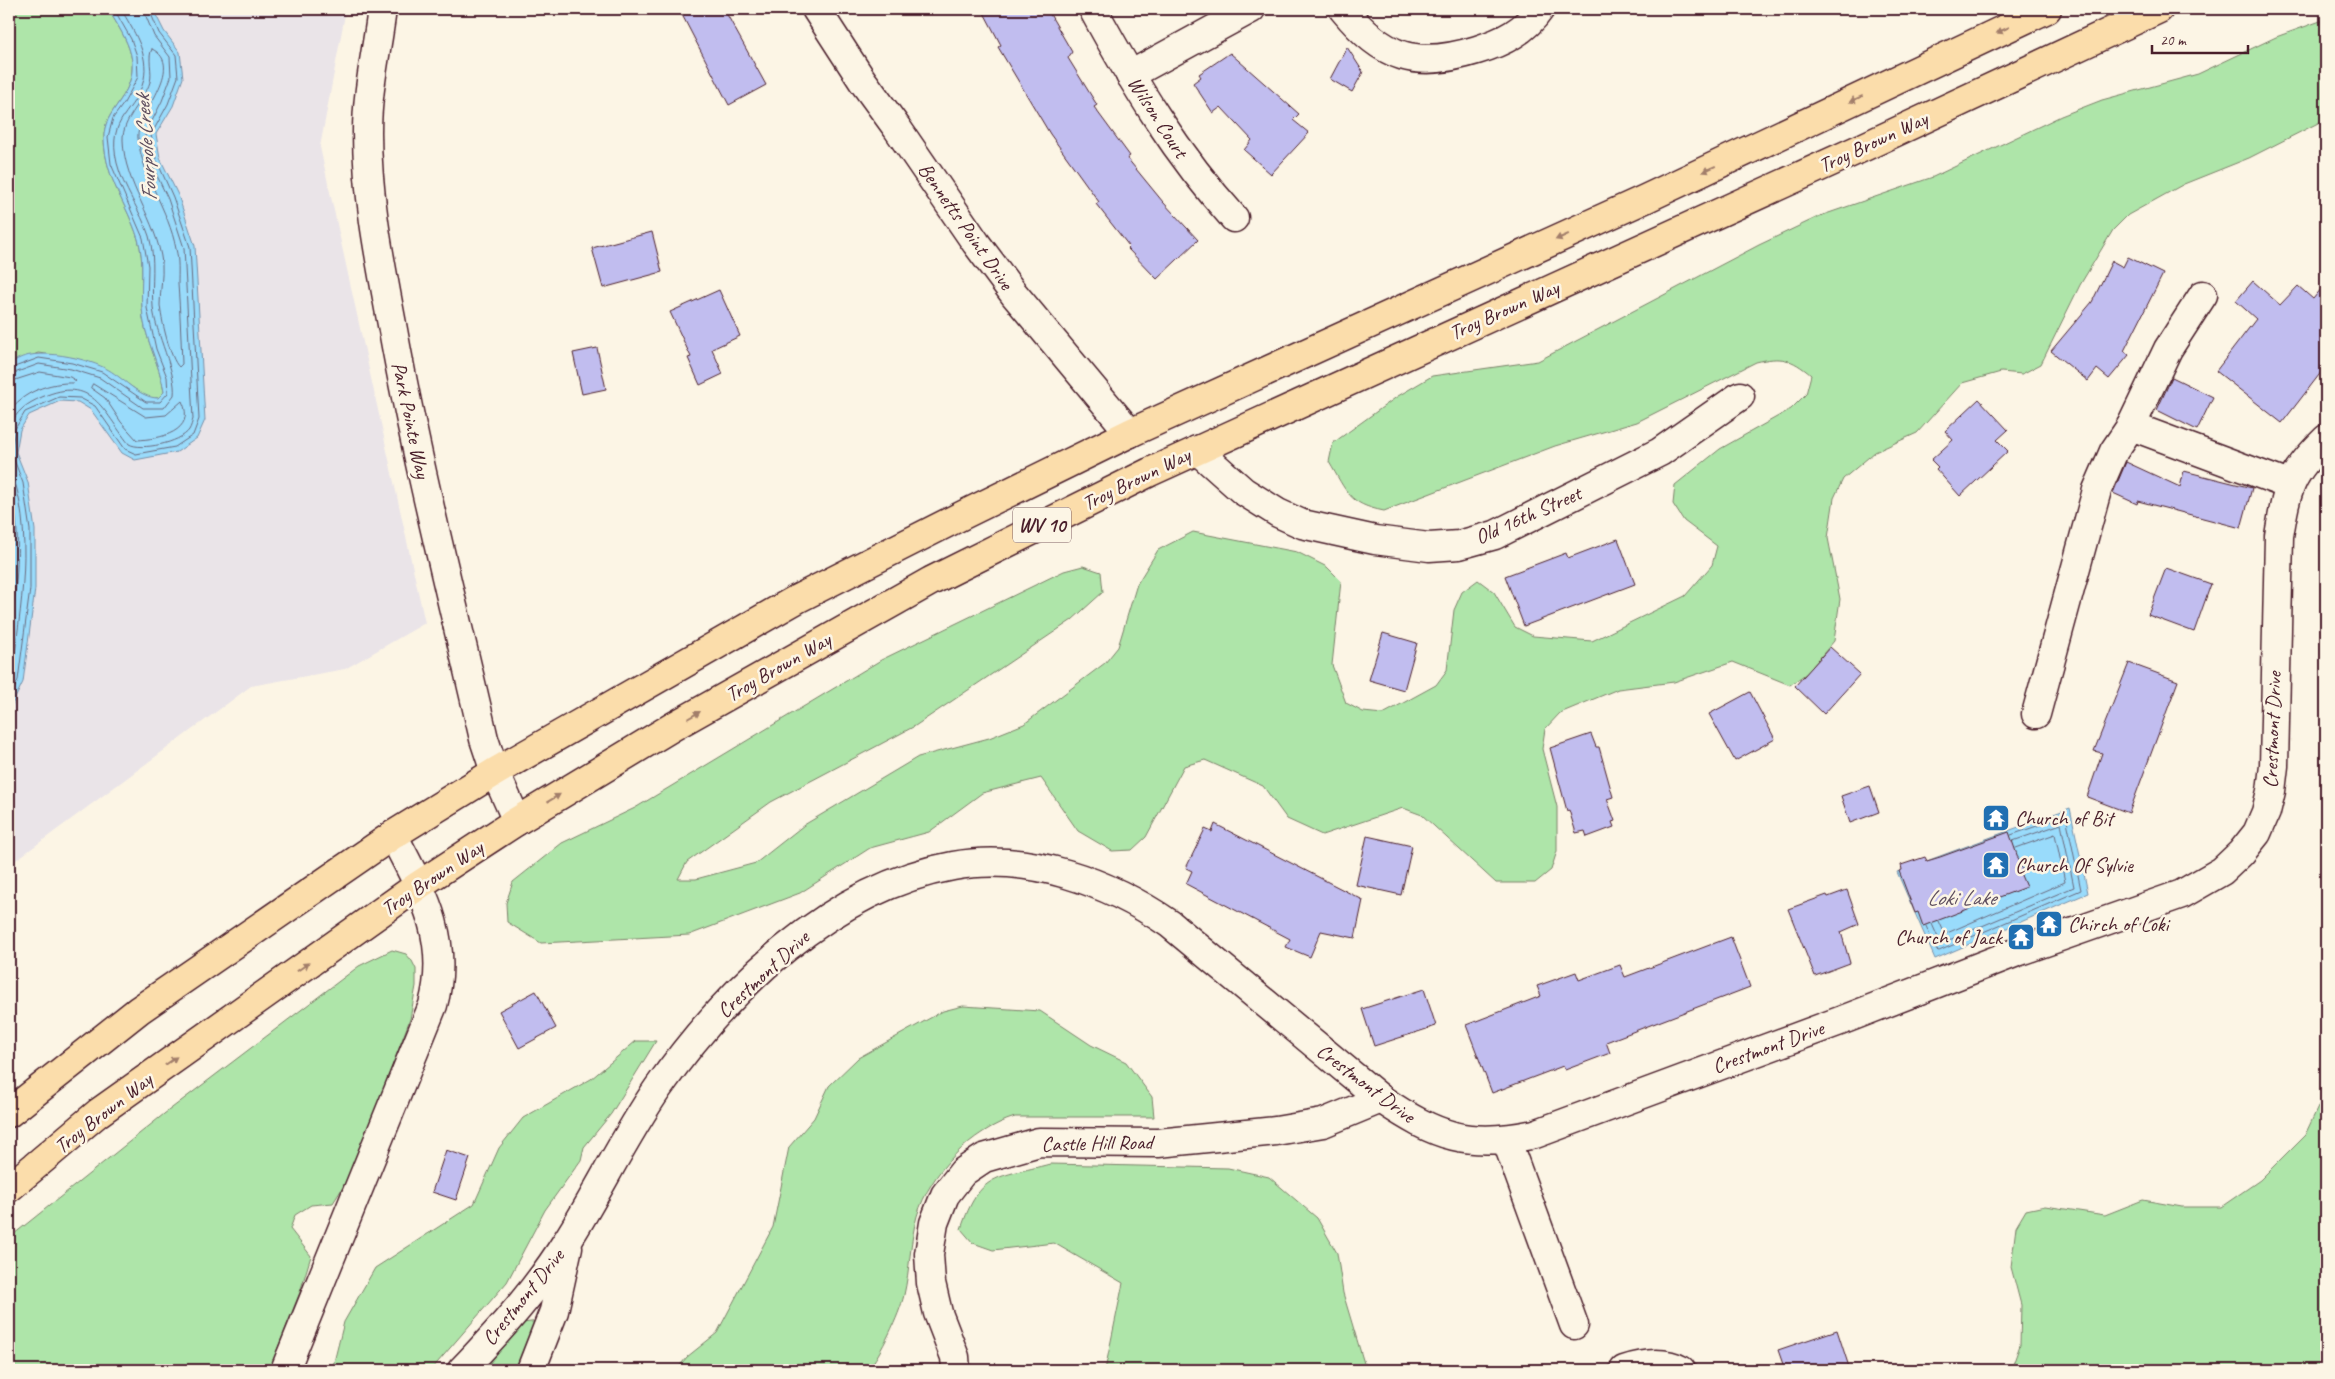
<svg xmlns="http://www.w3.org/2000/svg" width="2335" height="1379" font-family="Caveat,sans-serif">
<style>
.built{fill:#eae4e8}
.green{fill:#aee5a9;stroke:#7c826a}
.water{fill:#99dbfb;stroke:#7990a8}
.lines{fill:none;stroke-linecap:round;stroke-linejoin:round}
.shore{stroke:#6a6a7e;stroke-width:1}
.building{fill:#c1bdef;stroke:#4a1f2b}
.minor-casing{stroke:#4a1f2b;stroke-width:31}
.major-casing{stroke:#4a1f2b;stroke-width:31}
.minor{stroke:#fcf5e5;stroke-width:28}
.major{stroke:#fbddab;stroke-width:28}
.oneway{fill:#a27e6b}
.labels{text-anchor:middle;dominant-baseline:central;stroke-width:5;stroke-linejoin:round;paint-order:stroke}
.shield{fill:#fcf5e5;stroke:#7f5f63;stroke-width:1}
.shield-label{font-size:20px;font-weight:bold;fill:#4a1f2b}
.street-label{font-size:21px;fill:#4a1f2b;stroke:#fcf5e5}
.poi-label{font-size:21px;fill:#4a1f2b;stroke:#fcf5e5;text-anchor:start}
.water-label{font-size:22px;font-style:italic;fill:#5e4e5f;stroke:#fcf5e5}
</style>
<rect width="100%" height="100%" fill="#fcf5e5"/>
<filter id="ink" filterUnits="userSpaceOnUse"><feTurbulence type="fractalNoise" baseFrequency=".02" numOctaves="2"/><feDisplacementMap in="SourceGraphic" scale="10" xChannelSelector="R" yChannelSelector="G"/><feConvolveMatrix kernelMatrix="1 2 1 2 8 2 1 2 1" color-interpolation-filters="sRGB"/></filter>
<g filter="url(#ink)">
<path class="built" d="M 9,9 L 346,9 L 320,147 L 425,623 L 345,669 L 251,686 L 12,863 L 9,859 Z"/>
<g class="green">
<path d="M 9,9 L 108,9 C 128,42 145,66 119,102 C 111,114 103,124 104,140 C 106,181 127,203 138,239 C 145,262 140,284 142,307 C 143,337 160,363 164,392 L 158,398 L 148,398 L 104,368 L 74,358 L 38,353 L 9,366 Z"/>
<path d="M 2326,19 L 2326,119 L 2249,158 L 2184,184 L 2128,215 L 2113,230 L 2080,285 L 2041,364 L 2022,374 L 2001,372 L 1962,383 L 1917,433 L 1875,452 L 1843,479 L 1834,498 L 1828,538 L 1840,599 L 1834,641 L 1807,673 L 1790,685 L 1733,662 L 1674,682 L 1618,689 L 1560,713 L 1545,729 L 1542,749 L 1557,807 L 1557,851 L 1551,870 L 1535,883 L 1496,883 L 1422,815 L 1403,808 L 1322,835 L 1287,819 L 1263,786 L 1205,760 L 1184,766 L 1146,837 L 1132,850 L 1112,851 L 1078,831 L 1041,778 L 982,793 L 929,832 L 870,848 L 800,893 L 689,935 L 541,943 L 507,922 L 506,903 L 513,882 L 562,843 L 635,808 L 881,660 L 1064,571 L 1083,566 L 1101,572 L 1103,592 L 1072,620 L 915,726 L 771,802 L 687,862 L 678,879 L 696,879 L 756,863 L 804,825 L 918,757 L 989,738 L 1024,724 L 1105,663 L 1118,647 L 1137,584 L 1158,550 L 1193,532 L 1297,552 L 1327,567 L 1341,581 L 1332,665 L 1346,703 L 1363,712 L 1383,714 L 1436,685 L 1447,670 L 1454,610 L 1462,592 L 1478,580 L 1494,592 L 1515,627 L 1533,636 L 1592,641 L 1685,596 L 1712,565 L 1717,546 L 1684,521 L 1673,504 L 1675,485 L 1720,449 L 1791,409 L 1806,394 L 1811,375 C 1791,358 1781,356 1756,362 L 1637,422 L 1555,446 L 1384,511 C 1348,504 1347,492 1329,462 L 1333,443 L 1398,396 L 1432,376 L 1538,361 L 1759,245 L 1820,216 L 1933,177 L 2061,116 L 2102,100 L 2198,74 L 2276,37 Z"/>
<path d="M 392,950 L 406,954 L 412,961 L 416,969 L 416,986 L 410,1019 L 352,1173 L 333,1203 L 311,1205 L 295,1215 L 290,1229 L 311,1256 L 300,1292 L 269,1370 L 9,1370 L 9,1238 L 164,1114 L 359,966 Z"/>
<path d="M 963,1006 L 1040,1011 L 1091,1045 L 1126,1062 L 1152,1097 L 1154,1117 L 1015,1117 C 972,1130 930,1172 917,1216 C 910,1241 910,1269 904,1295 C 899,1316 881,1353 868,1370 L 676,1370 L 687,1357 L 717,1333 L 773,1227 L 789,1147 L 814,1118 L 829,1086 L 858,1058 L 943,1011 Z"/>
<path d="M 636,1041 L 656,1041 L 611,1114 L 584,1147 L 581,1160 L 545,1210 L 507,1282 L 431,1370 L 332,1370 L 344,1322 L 375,1268 L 474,1204 L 499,1148 L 523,1118 L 591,1079 Z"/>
<path d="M 2326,1090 L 2326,1359 L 2319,1370 L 2011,1370 L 2020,1345 L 2021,1305 L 2011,1267 L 2016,1227 L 2026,1210 L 2045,1206 L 2105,1215 L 2143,1200 L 2182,1207 L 2221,1207 L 2260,1180 L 2305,1135 Z"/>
<path d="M 1050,1164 L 1228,1168 L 1269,1177 L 1317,1218 L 1337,1253 L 1343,1293 L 1366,1370 L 1105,1370 L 1123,1283 L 1054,1243 L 993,1250 L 973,1243 L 961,1229 C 980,1172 997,1178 1050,1164 Z"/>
<path d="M 540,1321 L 534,1340 L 517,1370 L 484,1370 L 522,1323 Z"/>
</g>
<g class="water">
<path d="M 108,9 L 153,9 L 164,31 L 180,52 L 183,78 L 173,106 L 156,134 L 160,158 L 178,195 L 195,246 L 205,420 L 197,438 L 177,452 L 135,460 L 122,453 L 91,410 L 78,402 L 60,401 L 29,415 L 20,430 L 16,452 L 28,482 L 35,530 L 35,589 L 23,682 L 9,711 L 9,366 C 26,344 83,357 105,368 C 122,376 139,398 158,398 L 164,392 C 160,363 143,337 142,307 C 140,284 145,262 138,239 C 127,203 106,181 104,140 C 103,124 111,114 119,102 C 145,66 128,42 108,9 Z"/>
<path d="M 2070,808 L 2088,893 L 1935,959 L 1897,872 Z"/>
</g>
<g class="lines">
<g class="shore">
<path d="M 152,49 C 188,66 135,116 138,138 C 142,177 169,210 176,249 C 179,260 178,273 178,284 C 180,311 181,337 182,364 L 179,367 C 170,359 161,318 160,305 C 160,292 163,277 162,263 C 157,220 124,184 123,140 C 122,119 144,102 150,82 C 153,72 147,57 152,49 Z"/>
<path d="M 9,369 L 39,358 L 72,363 L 102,372 L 146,402 L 160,402 L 168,393 L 167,377 L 156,349 L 147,308 L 148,266 L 143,238 L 111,164 L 108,137 L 113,118 L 124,103 L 138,77 L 137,56 L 131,39 L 114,9"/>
<path d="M 9,375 L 39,364 L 71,369 L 100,378 L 143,408 L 164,408 L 174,395 C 177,373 155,333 153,307 C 151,283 156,260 149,236 C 141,211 123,188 117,163 C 106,117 136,113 144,79 C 149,53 133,30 121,9"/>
<path d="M 9,382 L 40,372 L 70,377 L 76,381 L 74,383 C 50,382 22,392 9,412"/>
<path d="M 93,384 L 146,417 L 166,415 L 182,401 C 197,432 159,439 137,440 L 121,422 L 105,398 L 91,388 Z"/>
<path d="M 9,428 C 16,411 26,404 42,397 C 93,375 102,410 129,444 C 141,451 180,443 189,430 C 191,427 192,422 193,419 L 184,248 L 168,199 L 150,161 L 145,135 L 162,101 L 171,77 L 170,57 L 154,36 L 143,9"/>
<path d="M 9,464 C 36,533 20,607 12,678 L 9,686"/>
<path d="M 9,484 C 24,534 16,591 9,641"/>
<path d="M 9,700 L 18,680 L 30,589 L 30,530 L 23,483 L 11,452 L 15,429 L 25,412 L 59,397 L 80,398 L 95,406 L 125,449 L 136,454 L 175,447 L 193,435 L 199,419 L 190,247 L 173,197 L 156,159 L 151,135 L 168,104 L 178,77 L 176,55 L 159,33 L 149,9"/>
<path d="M 1939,921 L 1944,932 L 1947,933 L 2065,882 L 2055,834 L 2016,848"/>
<path d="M 1932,924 L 1940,942 L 1942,943 L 2074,887 L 2061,824 L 2013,841"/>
<path d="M 1926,926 L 1936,950 L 1939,951 L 2081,890 L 2066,816 L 2011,835"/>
</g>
</g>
<g class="building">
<path d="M 679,9 L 724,9 L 766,85 L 729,105 Z"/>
<path d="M 982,9 L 1047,9 L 1072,52 L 1068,58 L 1097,105 L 1094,107 L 1130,156 L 1127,158 L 1163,202 L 1198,240 L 1157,279 L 1127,248 L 1129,246 L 1096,204 L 1099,202 L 1050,134 L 998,47 L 1001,45 Z"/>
<path d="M 1347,47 L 1363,72 L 1352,92 L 1330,79 Z"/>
<path d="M 1230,53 L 1299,114 L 1293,120 L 1309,133 L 1271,174 L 1244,150 L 1252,140 L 1221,107 L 1213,113 L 1193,83 L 1201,77 L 1199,74 Z"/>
<path d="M 652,232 L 662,272 L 603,288 L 592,248 Z"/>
<path d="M 2128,257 L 2163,274 L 2124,351 L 2129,355 L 2109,379 L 2097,369 L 2088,381 L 2051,351 L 2092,302 L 2112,261 L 2123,267 Z"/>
<path d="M 2253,281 L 2280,305 L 2298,286 L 2313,299 L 2326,283 L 2326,366 L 2282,423 L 2216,371 L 2256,319 L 2236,301 Z"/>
<path d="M 719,290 L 740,336 L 712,349 L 723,374 L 700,385 L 688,358 L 691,357 L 670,312 Z"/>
<path d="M 597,348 L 606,389 L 582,394 L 573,353 Z"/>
<path d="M 2172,377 L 2213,397 L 2197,430 L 2157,410 Z"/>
<path d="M 1979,399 L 2008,430 L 1997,440 L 2008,451 L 1960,496 L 1936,469 L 1938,467 L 1931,460 L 1953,440 L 1945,431 Z"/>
<path d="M 2126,462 L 2180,487 L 2184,471 L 2252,488 L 2241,528 L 2138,501 L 2137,504 L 2113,493 Z"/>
<path d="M 1618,539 L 1635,584 L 1524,626 L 1505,576 L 1566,553 L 1568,558 Z"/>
<path d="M 2166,568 L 2211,584 L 2194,632 L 2148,615 Z"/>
<path d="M 1383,633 L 1417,643 L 1404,690 L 1369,680 Z"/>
<path d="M 1830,647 L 1860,674 L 1824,714 L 1795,686 Z"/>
<path d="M 2129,663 L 2178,681 L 2129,813 L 2087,797 L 2102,753 L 2094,751 Z"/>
<path d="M 1750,692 L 1775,739 L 1735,761 L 1709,714 Z"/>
<path d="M 1591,734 L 1596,747 L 1599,747 L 1613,797 L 1607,799 L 1615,821 L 1612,822 L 1614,827 L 1587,837 L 1585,831 L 1576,833 L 1569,810 L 1567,811 L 1550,748 Z"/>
<path d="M 1870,786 L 1879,812 L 1850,823 L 1841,796 Z"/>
<path d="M 1215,824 L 1363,900 L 1355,938 L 1321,931 L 1310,957 L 1286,947 L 1290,939 L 1186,884 L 1192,871 L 1186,868 L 1205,829 L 1212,832 Z"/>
<path d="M 2009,832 L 2023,872 L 2020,873 L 2026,887 L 1923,926 L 1918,912 L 1915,913 L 1899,871 L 1902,870 L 1901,865 L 1925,857 L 1927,861 L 1940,857 Z"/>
<path d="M 1367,836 L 1412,846 L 1401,895 L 1356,885 Z"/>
<path d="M 1847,890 L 1859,924 L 1841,932 L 1850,963 L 1815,976 L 1788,909 L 1827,895 L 1828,897 Z"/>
<path d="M 1731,937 L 1750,987 L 1606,1042 L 1610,1053 L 1565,1070 L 1563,1066 L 1492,1093 L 1466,1025 L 1541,996 L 1537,986 L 1576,972 L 1579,980 L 1620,965 L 1625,977 Z"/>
<path d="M 1424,989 L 1436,1026 L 1374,1046 L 1362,1009 Z"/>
<path d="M 536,991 L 556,1028 L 519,1048 L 499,1011 Z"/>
<path d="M 446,1150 L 470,1158 L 456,1200 L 432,1192 Z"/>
<path d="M 1837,1330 L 1850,1370 L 1785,1370 L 1778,1350 Z"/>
</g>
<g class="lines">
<g class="minor-casing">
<g id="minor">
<path d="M 382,9 C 377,50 367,90 367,132 C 367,199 381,265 393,330 C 418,468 453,603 484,739 L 495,772 L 517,821"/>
<path d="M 816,9 L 862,80 L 897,128 L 976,243 L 1014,294 L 1130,433"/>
<path d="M 1093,9 C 1133,83 1177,155 1234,218"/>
<path d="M 1343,9 C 1384,59 1416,69 1477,50 C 1503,42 1525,31 1540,9"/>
<path d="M 1130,75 L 1251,9"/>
<path d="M 2131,426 L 2168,349 L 2203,295"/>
<path d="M 1197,450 L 1243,491 L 1278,513 L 1302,524 L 1375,540 L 1429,547 L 1459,545 L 1495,535 L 1660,452 L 1740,396"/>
<path d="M 2036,714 L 2097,490 L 2114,451 L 2131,426 L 2289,485"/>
<path d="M 1506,1139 L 1574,1325"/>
<path d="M 285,1370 L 433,1005 C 451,939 422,891 393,835"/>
<path d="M 462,1370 C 500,1330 538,1288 567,1241 C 599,1191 624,1137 658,1088 C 727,990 830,888 953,866 C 1028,852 1109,882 1170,924 L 1381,1099 C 1437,1137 1468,1148 1535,1134 L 1840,1021 L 2017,952 L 2182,894 L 2222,871 L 2241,853 L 2257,833 L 2266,812 L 2271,791 L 2274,766 L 2279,536 C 2287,487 2290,474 2326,439"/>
<path d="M 531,1370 L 554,1311 L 568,1247"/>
<path d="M 956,1370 L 955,1357 L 938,1313 L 931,1283 L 929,1254 L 934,1223 L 945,1195 L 963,1172 L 984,1158 L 1039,1142 L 1158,1143 L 1276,1131 L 1323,1123 L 1381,1099"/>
<path d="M 1624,1370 C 1642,1364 1663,1360 1681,1370"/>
</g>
</g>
<g class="major-casing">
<g id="major">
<path d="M 9,1113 L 139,1010 L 393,835 L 495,772 L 797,599 L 965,514 L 1130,433 L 1645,199 L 2047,9"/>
<path d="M 9,1188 L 98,1113 L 419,885 L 517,821 L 674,726 L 931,581 L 1150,472 L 1866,146 L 2159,9"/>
</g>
</g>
<use href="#minor" class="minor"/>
<use href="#major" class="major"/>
</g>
<defs><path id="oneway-solid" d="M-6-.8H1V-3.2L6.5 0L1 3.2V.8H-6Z" transform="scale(1.25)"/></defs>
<g class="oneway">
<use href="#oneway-solid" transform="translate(2003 30) rotate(155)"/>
<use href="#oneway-solid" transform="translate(1856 99) rotate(155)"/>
<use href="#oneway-solid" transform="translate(1709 169) rotate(155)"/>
<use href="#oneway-solid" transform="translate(1562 237) rotate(156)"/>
<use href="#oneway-solid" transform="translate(694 715) rotate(-30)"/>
<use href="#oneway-solid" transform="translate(554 798) rotate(-31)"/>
<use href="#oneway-solid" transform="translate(303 967) rotate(-35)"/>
<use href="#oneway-solid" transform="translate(171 1061) rotate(-35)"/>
</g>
</g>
<defs>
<g id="temple-square" transform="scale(1.4375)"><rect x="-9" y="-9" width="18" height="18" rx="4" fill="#1f6fb2" stroke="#fcf5e5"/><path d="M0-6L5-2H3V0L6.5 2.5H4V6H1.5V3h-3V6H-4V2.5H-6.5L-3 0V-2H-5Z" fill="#fff"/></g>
</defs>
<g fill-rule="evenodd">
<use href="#temple-square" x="1996" y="818"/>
<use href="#temple-square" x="1996" y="865"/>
<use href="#temple-square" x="2049" y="924"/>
<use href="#temple-square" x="2021" y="937"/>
</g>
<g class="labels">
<rect class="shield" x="1013" y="507.5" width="58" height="35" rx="4"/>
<g class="shield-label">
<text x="1042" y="525">WV 10</text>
</g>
<g class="street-label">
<text transform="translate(1158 117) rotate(57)">Wilson Court</text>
<text transform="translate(1873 142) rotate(-25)">Troy Brown Way</text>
<text transform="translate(966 226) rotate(55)">Bennetts Point Drive</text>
<text transform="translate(1504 310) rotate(-24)">Troy Brown Way</text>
<text transform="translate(411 420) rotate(78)">Park Pointe Way</text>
<text transform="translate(1136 479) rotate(-26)">Troy Brown Way</text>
<text transform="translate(1528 515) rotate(-24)">Old 16th Street</text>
<text transform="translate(778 667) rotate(-30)">Troy Brown Way</text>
<text transform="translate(2272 730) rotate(-88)">Crestmont Drive</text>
<text transform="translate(432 878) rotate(-34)">Troy Brown Way</text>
<text transform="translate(763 974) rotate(-43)">Crestmont Drive</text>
<text transform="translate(1768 1047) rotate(-20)">Crestmont Drive</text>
<text transform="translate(1366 1083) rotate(37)">Crestmont Drive</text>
<text transform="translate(103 1113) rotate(-38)">Troy Brown Way</text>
<text transform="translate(1097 1143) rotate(-1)">Castle Hill Road</text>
<text transform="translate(523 1297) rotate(-51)">Crestmont Drive</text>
</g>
<g class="poi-label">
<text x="2015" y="818">Church of Bit</text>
<text x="2015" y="865">Church Of Sylvie</text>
<text x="2068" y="924">Chirch of Loki</text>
<text x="2002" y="937" text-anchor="end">Church of Jack</text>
</g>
<g class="water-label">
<text transform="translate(146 148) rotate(-94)">Fourpole Creek</text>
<text x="1961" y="898">Loki Lake</text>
</g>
</g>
<rect width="2335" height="1379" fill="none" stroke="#fcf5e5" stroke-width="30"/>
<rect x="15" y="15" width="2305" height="1349" fill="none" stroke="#4a1f2b" stroke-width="2" filter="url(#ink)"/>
<path d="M2152 45v8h96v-8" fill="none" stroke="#4a1f2b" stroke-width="2.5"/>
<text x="2160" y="45" font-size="15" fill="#4a1f2b" stroke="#fcf5e5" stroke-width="4" paint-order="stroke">20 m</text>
</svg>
